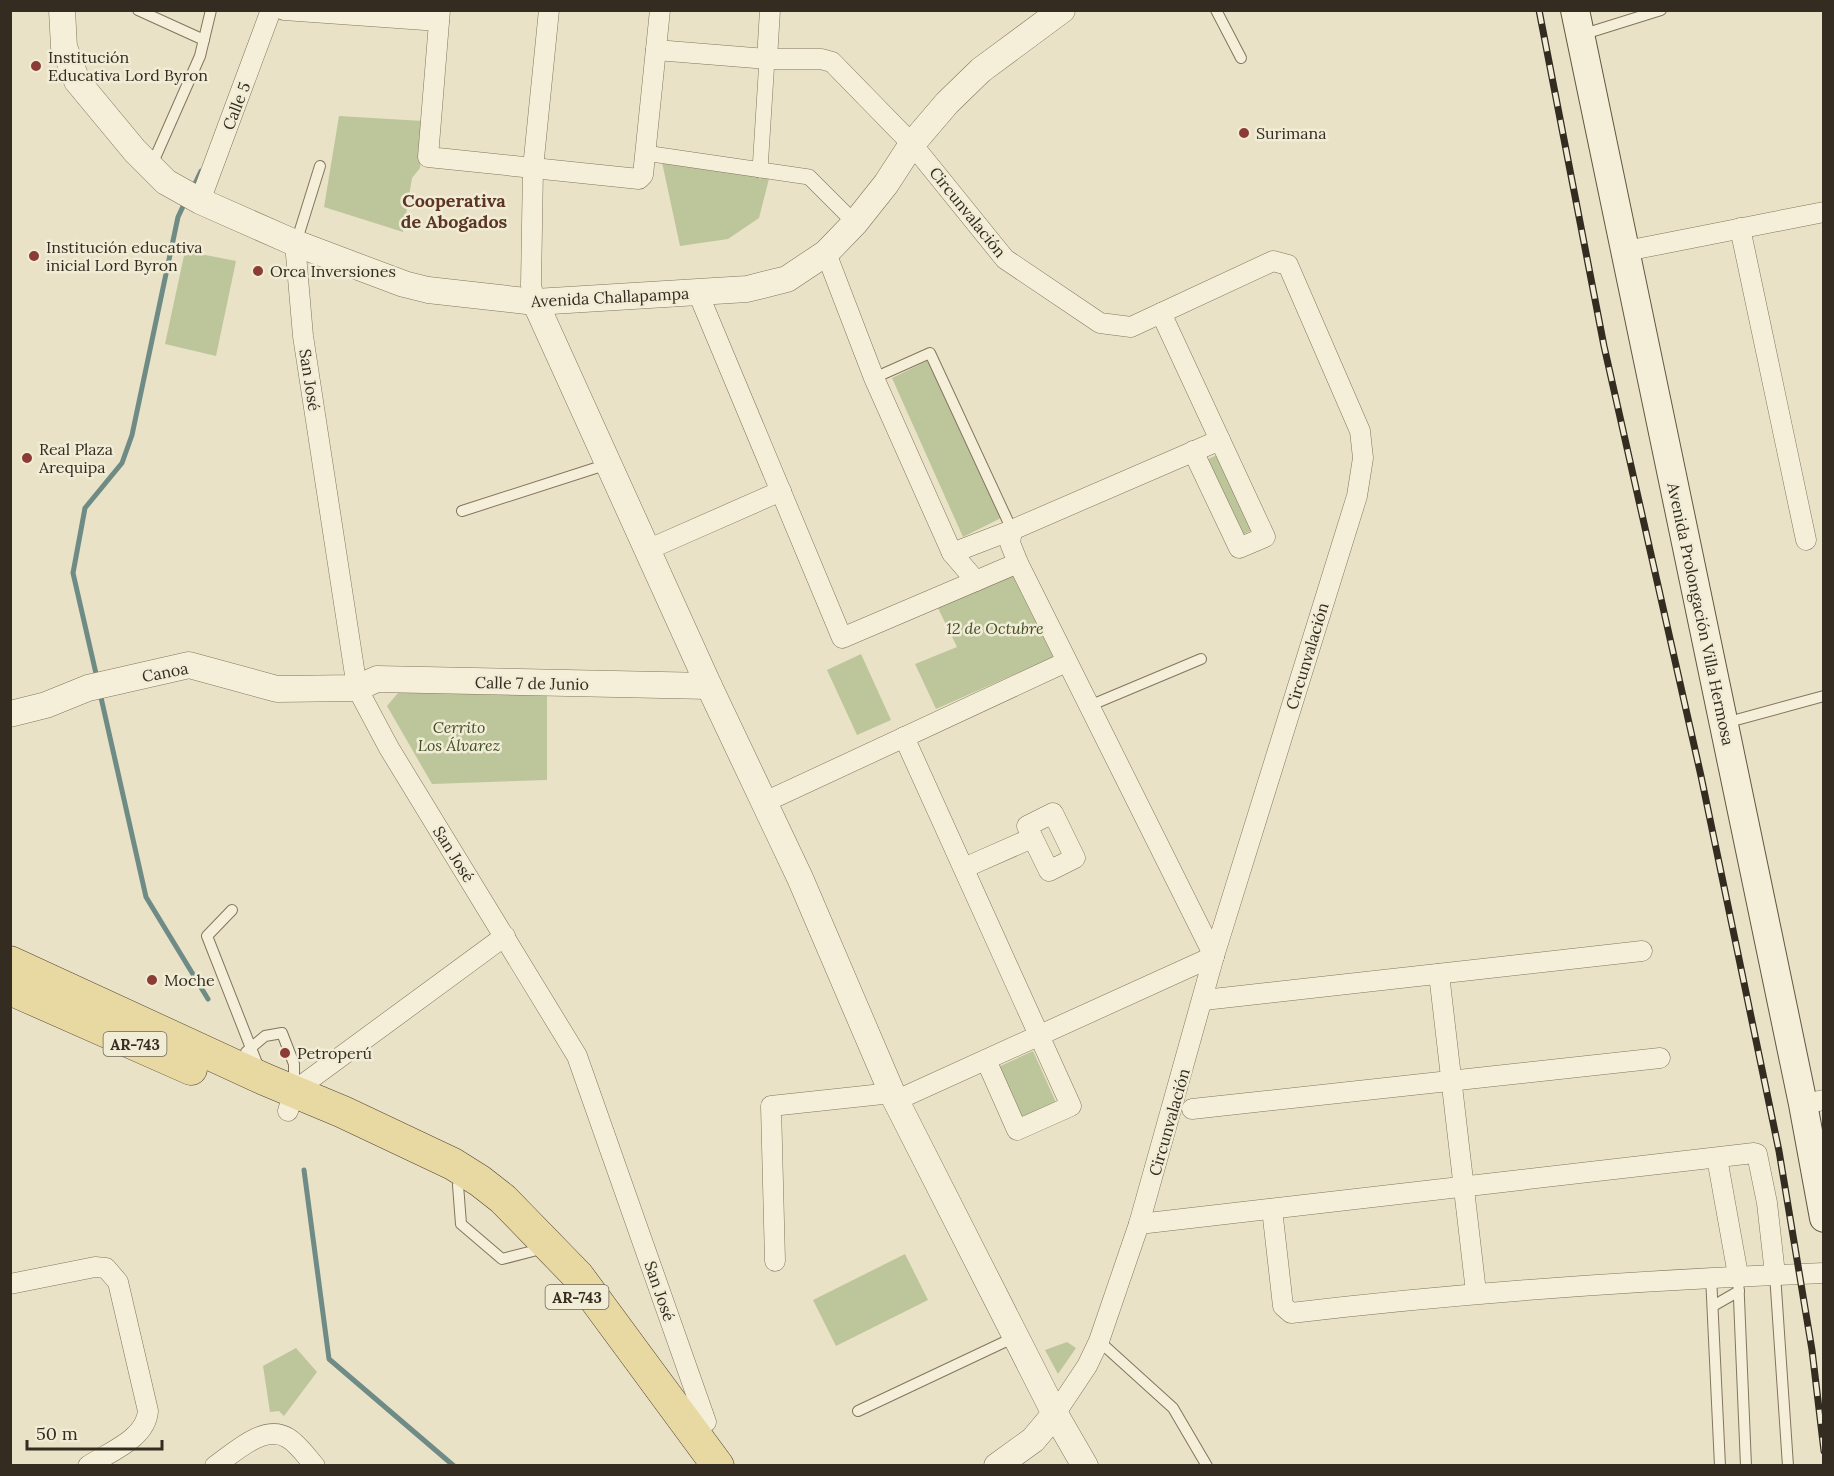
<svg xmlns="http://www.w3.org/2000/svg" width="1834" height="1476" font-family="Lora,serif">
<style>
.green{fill:#bdc69b}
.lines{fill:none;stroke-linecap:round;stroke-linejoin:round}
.stream{stroke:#6f8b86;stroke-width:5}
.service-casing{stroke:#83755e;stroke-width:12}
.pedestrian-casing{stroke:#83755e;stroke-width:16}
.minor-casing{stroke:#83755e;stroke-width:21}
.tertiary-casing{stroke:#83755e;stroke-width:27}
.secondary-casing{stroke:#645641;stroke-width:30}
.primary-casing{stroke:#514332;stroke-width:33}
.service{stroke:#f5efd9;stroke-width:10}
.pedestrian{stroke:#f5efd9;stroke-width:15}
.minor{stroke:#f5efd9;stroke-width:20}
.tertiary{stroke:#f5efd9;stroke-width:26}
.secondary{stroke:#f5efd9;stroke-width:28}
.primary{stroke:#e8d9a3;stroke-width:32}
.rail-casing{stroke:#342c20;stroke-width:7}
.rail{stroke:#f1ecd5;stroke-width:4.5;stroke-dasharray:14;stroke-linecap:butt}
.poi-dot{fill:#8b3c35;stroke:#f1ecd5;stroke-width:2}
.labels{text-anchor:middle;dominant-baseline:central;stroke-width:5;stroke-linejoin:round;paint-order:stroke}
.shield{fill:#f1ecd5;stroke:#6d6656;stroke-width:1.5}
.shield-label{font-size:15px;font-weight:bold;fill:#342c20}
.poi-label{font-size:16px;fill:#342c20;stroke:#f1ecd5;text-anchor:start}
.street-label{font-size:16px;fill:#342c20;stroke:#f1ecd5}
.park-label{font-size:16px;font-style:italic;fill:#424f29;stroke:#f1ecd5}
.neighbourhood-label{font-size:18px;font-weight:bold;fill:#5c3524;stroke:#f1ecd5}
</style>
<rect width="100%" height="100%" fill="#e9e2c6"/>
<g class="green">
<path d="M 339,116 L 423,121 L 420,168 L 412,178 L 403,232 L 324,207 Z"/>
<path d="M 660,153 L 772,167 L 759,218 L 728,239 L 680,246 Z"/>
<path d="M 185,251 L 236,261 L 216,356 L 165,344 Z"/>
<path d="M 927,361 L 939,381 L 1003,517 L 963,537 L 892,378 Z"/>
<path d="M 1217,455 L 1252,530 L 1242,535 L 1206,460 Z"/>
<path d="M 1012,571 L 1056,656 L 936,709 L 915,664 L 957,647 L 936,604 Z"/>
<path d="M 861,654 L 891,720 L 857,735 L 827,670 Z"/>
<path d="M 403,687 L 547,692 L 547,780 L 432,784 L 387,706 Z"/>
<path d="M 1033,1051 L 1058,1107 L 1020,1123 L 996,1068 Z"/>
<path d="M 905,1254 L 928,1300 L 836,1346 L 813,1300 Z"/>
<path d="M 1067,1342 L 1076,1348 L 1058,1374 L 1045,1350 Z"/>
<path d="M 296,1348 L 317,1372 L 284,1416 L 279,1411 L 270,1412 L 263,1366 Z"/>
</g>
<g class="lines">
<g class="stream">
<path d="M 192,190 L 201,171"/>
<path d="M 97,678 L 73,573 L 85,508 L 122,463 L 132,435 L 178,217 L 186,200"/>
<path d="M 100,693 L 146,897 L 208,999"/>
<path d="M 304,1170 L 329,1359 L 454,1466"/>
</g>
<g class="service-casing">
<g id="service">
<path d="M 138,10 L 204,40"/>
<path d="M 1216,10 L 1241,58"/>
<path d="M 1581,35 L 1661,10"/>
<path d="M 151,167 L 200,56 L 211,10"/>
<path d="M 296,243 L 320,166"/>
<path d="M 874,378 L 930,353 L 1012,530"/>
<path d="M 462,511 L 608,464"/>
<path d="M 1089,706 L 1201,659"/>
<path d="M 1725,723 L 1824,696"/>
<path d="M 232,910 L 207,936 L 260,1071"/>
<path d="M 246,1052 L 265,1036 L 282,1033 L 294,1064 L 294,1088"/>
<path d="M 458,1185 L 461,1224 L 502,1259 L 537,1250"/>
<path d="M 1775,1274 L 1788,1466"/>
<path d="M 1738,1275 L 1746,1466"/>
<path d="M 1711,1276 L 1720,1466"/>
<path d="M 1713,1306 L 1739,1291"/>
<path d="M 1099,1341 L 1173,1408 L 1207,1466"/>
<path d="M 858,1411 L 1015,1337"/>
</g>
</g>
<g class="pedestrian-casing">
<g id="pedestrian">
<path d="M 645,153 L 809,177 L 855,223"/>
<path d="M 760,170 L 767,59"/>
</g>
</g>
<g class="minor-casing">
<g id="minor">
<path d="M 284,10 L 439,21"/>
<path d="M 440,10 L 428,157 L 639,179 L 643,175 L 660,10"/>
<path d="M 656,50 L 767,59 L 821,59 L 832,62 L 912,144 L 1005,259 L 1100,323 L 1131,327 L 1273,261 L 1288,265 L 1360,431 L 1363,458 L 1357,496 L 1214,956 L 1139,1224 L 1099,1341 L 1087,1366 L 1055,1414"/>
<path d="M 767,59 L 770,10"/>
<path d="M 200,201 L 271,10"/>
<path d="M 1740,228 L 1806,540"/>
<path d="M 295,243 L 303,336 L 357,688 L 389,748 L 577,1056 L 706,1422 L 690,1428"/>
<path d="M 1626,251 L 1824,212"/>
<path d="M 826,253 L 874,378 L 952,553 L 976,581"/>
<path d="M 698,293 L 842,638 L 1018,563"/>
<path d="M 535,302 L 531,285 L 533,168 L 549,10"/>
<path d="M 1161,313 L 1265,537 L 1239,548 L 1193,451"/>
<path d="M 1012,530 L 1010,543 L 1018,563 L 1214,956"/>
<path d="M 647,550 L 781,491"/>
<path d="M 952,553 L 1012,530 L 1220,440"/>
<path d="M 904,737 L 1071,1106 L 1017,1130 L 986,1060"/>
<path d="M 765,802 L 1066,662"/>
<path d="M 1053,813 L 1075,858 L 1049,871 L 1027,826 Z"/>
<path d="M 964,868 L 1032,838"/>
<path d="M 1439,974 L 1476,1292"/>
<path d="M 1204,1000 L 1642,951"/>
<path d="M 897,1100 L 1214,956"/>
<path d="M 1803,1104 L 1824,1100"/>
<path d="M 1192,1109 L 1660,1058"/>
<path d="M 288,1111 L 294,1091 L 505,936"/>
<path d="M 1717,1158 L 1738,1275"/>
<path d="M 1272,1209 L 1283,1306 L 1291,1313 C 1468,1292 1645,1280 1824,1273"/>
<path d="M 1139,1224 L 1754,1153 L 1757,1154 L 1767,1203 L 1775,1274"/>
<path d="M 775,1261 L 771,1106 L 892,1093"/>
<path d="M 10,1284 L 95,1267 L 106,1268 L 118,1282 L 148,1411 C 146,1439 109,1452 88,1466"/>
<path d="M 215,1466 C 234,1453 264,1423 288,1438 C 298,1444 307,1457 315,1466"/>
</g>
</g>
<g class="tertiary-casing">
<g id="tertiary">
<path d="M 62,10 L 64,47 L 77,81 L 135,151 L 166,182 L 200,201 L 295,243 L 404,284 L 428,290 L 535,302 L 747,289 L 787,279 L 826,253 L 855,223 L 886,184 L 912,144 L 947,103 L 981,70 L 1062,10"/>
<path d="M 535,302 L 709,686 L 800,878 L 892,1093 L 1055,1414 L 1085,1466"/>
<path d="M 10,714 L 46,705 L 88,688 L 189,665 L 277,689 L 357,688 L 377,679 L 709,686"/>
<path d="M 997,1466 L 1033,1440 L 1055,1414"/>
</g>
</g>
<g class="secondary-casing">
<path id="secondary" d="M 1575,10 L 1803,1104 L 1824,1218"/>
</g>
<g class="primary-casing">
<g id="primary">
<path d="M 10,962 L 264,1079 L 343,1112 L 453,1164 L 480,1181 L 503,1199 L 578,1276 L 718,1466"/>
<path d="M 10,989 L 191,1069"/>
</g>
</g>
<use href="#service" class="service"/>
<use href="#pedestrian" class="pedestrian"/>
<use href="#minor" class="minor"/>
<use href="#tertiary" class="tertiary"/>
<use href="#secondary" class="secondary"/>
<use href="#primary" class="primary"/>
<g class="rail-casing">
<path id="rail" d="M 1539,10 L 1604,346 L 1701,776 L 1779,1151 L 1812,1350 L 1824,1451"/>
</g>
<use href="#rail" class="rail"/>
</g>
<g class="poi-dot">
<circle cx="36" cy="66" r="6"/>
<circle cx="1244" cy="133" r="6"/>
<circle cx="34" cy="256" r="6"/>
<circle cx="258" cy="271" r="6"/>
<circle cx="27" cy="458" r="6"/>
<circle cx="152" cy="980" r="6"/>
<circle cx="285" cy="1053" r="6"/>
</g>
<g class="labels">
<g class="shield">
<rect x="103.5" y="1032" width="63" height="24" rx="4.5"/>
<rect x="545.5" y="1285" width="63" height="24" rx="4.5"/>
</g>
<g class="shield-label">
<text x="135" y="1044">AR-743</text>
<text x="577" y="1297">AR-743</text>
</g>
<g class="poi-label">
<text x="48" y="57">Institución<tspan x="48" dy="18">Educativa Lord Byron</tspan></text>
<text x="1256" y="133">Surimana</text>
<text x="46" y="247">Institución educativa<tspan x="46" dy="18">inicial Lord Byron</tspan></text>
<text x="270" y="271">Orca Inversiones</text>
<text x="39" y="449">Real Plaza<tspan x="39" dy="18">Arequipa</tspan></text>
<text x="164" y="980">Moche</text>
<text x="297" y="1053">Petroperú</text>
</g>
<g class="street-label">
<text transform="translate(236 106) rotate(-69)">Calle 5</text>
<text transform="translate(968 212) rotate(51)">Circunvalación</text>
<text transform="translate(610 297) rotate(-3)">Avenida Challapampa</text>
<text transform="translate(310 380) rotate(81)">San José</text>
<text transform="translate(1701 614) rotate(78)">Avenida Prolongación Villa Hermosa</text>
<text transform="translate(1307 656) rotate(-73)">Circunvalación</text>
<text transform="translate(165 672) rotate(-11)">Canoa</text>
<text transform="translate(532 683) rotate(1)">Calle 7 de Junio</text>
<text transform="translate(454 854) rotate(58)">San José</text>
<text transform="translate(1169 1122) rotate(-74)">Circunvalación</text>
<text transform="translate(660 1291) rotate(71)">San José</text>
</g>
<g class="park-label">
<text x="995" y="628">12 de Octubre</text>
<text x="459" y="727">Cerrito<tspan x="459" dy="18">Los Álvarez</tspan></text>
</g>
<g class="neighbourhood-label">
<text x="454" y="200">Cooperativa<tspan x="454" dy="21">de Abogados</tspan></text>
</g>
</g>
<rect width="1834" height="1476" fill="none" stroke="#342c20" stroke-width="24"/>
<path d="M27 1440v9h135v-9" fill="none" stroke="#342c20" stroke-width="3"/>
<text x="36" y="1440" font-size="18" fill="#342c20" stroke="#f1ecd5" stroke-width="4.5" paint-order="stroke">50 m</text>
</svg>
